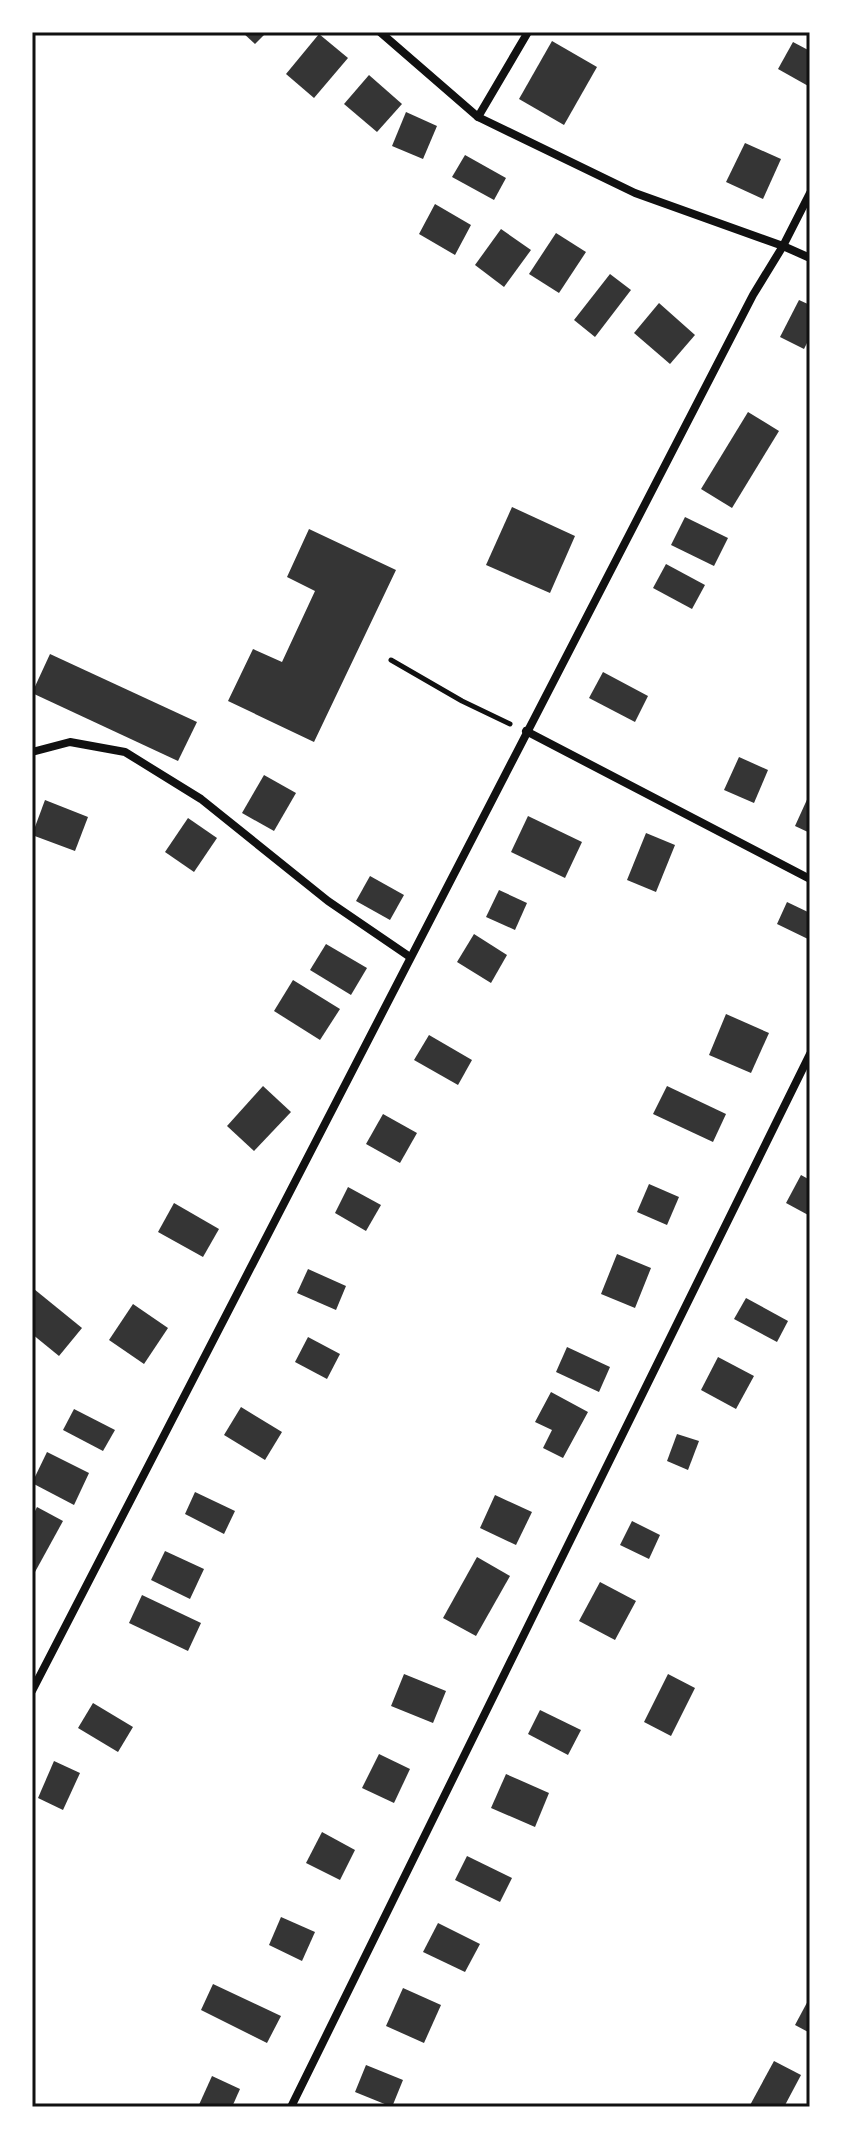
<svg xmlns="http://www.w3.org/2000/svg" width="842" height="2139" font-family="Manrope,sans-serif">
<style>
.building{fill:#353535}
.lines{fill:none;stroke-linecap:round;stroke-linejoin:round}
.path{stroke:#111;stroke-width:5}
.minor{stroke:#111;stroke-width:8}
.neatline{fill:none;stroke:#111;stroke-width:3}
</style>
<rect width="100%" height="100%" fill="#fff"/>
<g class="building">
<path d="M 242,32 L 267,32 L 255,44 Z"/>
<path d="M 319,34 L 348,58 L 314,98 L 286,74 Z"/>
<path d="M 552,41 L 597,67 L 564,125 L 519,99 Z"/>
<path d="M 793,42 L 810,51 L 810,87 L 778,69 Z"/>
<path d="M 369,75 L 402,104 L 377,132 L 344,104 Z"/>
<path d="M 406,112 L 437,126 L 423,159 L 392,146 Z"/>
<path d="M 745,143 L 781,159 L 763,199 L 726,182 Z"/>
<path d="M 465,155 L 506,178 L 494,200 L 452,177 Z"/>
<path d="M 435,204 L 471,225 L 455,255 L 419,234 Z"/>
<path d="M 501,229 L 531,250 L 504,287 L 475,265 Z"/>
<path d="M 556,233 L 586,252 L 559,293 L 529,274 Z"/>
<path d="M 610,274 L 631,290 L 595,337 L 574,320 Z"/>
<path d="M 799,300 L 810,305 L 810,337 L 804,349 L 780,337 Z"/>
<path d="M 659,303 L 695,335 L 670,364 L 634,333 Z"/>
<path d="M 748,412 L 779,431 L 732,508 L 701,489 Z"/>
<path d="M 512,507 L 575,536 L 550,593 L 486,565 Z"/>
<path d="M 685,517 L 728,538 L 714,566 L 671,545 Z"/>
<path d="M 309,529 L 396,570 L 314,742 L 228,701 L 253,649 L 282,662 L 315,591 L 287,577 Z"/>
<path d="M 666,564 L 705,585 L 692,609 L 653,588 Z"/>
<path d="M 50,654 L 197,722 L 178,761 L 32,693 Z"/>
<path d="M 603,672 L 648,696 L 635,722 L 589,698 Z"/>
<path d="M 739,757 L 768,770 L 754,803 L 724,790 Z"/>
<path d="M 264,775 L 296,793 L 274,831 L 242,813 Z"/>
<path d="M 810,793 L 810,833 L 795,826 Z"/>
<path d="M 45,800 L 88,817 L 75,851 L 32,835 Z"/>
<path d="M 528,816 L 582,842 L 565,878 L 511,852 Z"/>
<path d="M 188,818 L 217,838 L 194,872 L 165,852 Z"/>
<path d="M 646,833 L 675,845 L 656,892 L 627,880 Z"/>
<path d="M 370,876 L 404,895 L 390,920 L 356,901 Z"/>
<path d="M 499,890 L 527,903 L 515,930 L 486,917 Z"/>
<path d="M 787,902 L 810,913 L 810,940 L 777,924 Z"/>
<path d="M 474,934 L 507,955 L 491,983 L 457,962 Z"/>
<path d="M 326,944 L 367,968 L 351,995 L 310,970 Z"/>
<path d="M 293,980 L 340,1009 L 320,1040 L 274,1011 Z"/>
<path d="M 726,1014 L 769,1033 L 751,1073 L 709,1055 Z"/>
<path d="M 429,1035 L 472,1060 L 458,1085 L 414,1060 Z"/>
<path d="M 263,1086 L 291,1112 L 254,1151 L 227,1126 Z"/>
<path d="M 667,1086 L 726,1114 L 713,1142 L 653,1114 Z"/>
<path d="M 383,1114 L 417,1133 L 400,1163 L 366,1144 Z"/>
<path d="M 801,1175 L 810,1180 L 810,1216 L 786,1203 Z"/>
<path d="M 649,1184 L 679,1197 L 667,1225 L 637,1212 Z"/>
<path d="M 348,1187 L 381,1205 L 366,1231 L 335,1213 Z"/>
<path d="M 174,1203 L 219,1229 L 203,1257 L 158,1232 Z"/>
<path d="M 617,1254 L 651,1268 L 635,1308 L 601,1294 Z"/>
<path d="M 308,1269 L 346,1286 L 336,1310 L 297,1293 Z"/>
<path d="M 34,1289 L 82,1328 L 59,1356 L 32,1334 L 32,1292 Z"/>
<path d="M 746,1298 L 788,1321 L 777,1342 L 734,1319 Z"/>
<path d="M 133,1304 L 168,1328 L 144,1364 L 109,1340 Z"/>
<path d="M 308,1337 L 340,1354 L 327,1379 L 295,1362 Z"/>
<path d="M 567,1347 L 610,1367 L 599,1392 L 556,1372 Z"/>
<path d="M 718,1357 L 754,1376 L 736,1409 L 701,1390 Z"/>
<path d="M 551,1392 L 588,1412 L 563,1458 L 543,1448 L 552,1430 L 535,1422 Z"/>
<path d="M 241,1407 L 282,1432 L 265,1460 L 224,1435 Z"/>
<path d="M 74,1409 L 115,1430 L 103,1451 L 63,1430 Z"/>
<path d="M 677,1434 L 699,1441 L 688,1470 L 667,1461 Z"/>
<path d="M 47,1452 L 89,1473 L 74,1505 L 32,1483 Z"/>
<path d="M 195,1492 L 235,1511 L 224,1534 L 185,1514 Z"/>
<path d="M 495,1495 L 532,1512 L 516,1545 L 480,1528 Z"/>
<path d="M 37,1507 L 63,1521 L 35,1572 L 32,1571 L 32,1517 Z"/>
<path d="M 632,1521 L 660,1535 L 649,1559 L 620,1545 Z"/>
<path d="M 165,1551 L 204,1569 L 190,1599 L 151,1580 Z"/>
<path d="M 477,1557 L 510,1576 L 476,1636 L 443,1618 Z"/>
<path d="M 600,1582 L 636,1601 L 615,1640 L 579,1621 Z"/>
<path d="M 142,1595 L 201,1623 L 188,1651 L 129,1623 Z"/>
<path d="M 404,1674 L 446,1691 L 433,1723 L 391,1706 Z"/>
<path d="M 668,1674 L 695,1688 L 671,1736 L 644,1722 Z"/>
<path d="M 93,1703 L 133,1727 L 118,1752 L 78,1728 Z"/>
<path d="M 540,1710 L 581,1730 L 568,1755 L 528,1734 Z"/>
<path d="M 379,1754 L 410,1769 L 394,1803 L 362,1788 Z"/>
<path d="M 54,1761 L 80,1773 L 63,1810 L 38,1798 Z"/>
<path d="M 506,1774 L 549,1793 L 535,1827 L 491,1808 Z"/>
<path d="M 322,1832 L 355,1850 L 340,1880 L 306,1863 Z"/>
<path d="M 467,1856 L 512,1878 L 500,1902 L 455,1880 Z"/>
<path d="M 281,1917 L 315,1932 L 302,1961 L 269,1945 Z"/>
<path d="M 438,1923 L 480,1944 L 465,1972 L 423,1952 Z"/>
<path d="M 213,1984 L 281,2016 L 267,2043 L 201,2010 Z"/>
<path d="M 403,1988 L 441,2005 L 424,2043 L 386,2026 Z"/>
<path d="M 810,1997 L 810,2033 L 795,2025 Z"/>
<path d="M 774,2061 L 801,2075 L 784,2107 L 749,2107 Z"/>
<path d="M 366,2065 L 403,2080 L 392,2107 L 355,2092 Z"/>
<path d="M 212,2076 L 240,2089 L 232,2107 L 198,2107 Z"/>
</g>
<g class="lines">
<path class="path" d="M 391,660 L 462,701 L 510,724"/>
<g class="minor">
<path d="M 380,32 L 478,117 L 635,193 L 783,246 L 810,258"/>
<path d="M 478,117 L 528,32"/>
<path d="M 526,731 L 810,879"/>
<path d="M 32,752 L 70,742 L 125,752 L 201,799 L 328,901 L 410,957"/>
<path d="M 32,1691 L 753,295 L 783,246 L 810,193"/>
<path d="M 291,2107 L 810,1054"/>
</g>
</g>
<rect width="842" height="2139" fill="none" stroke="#ffffff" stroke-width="68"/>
<rect x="34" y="34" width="774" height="2071" class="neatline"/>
</svg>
